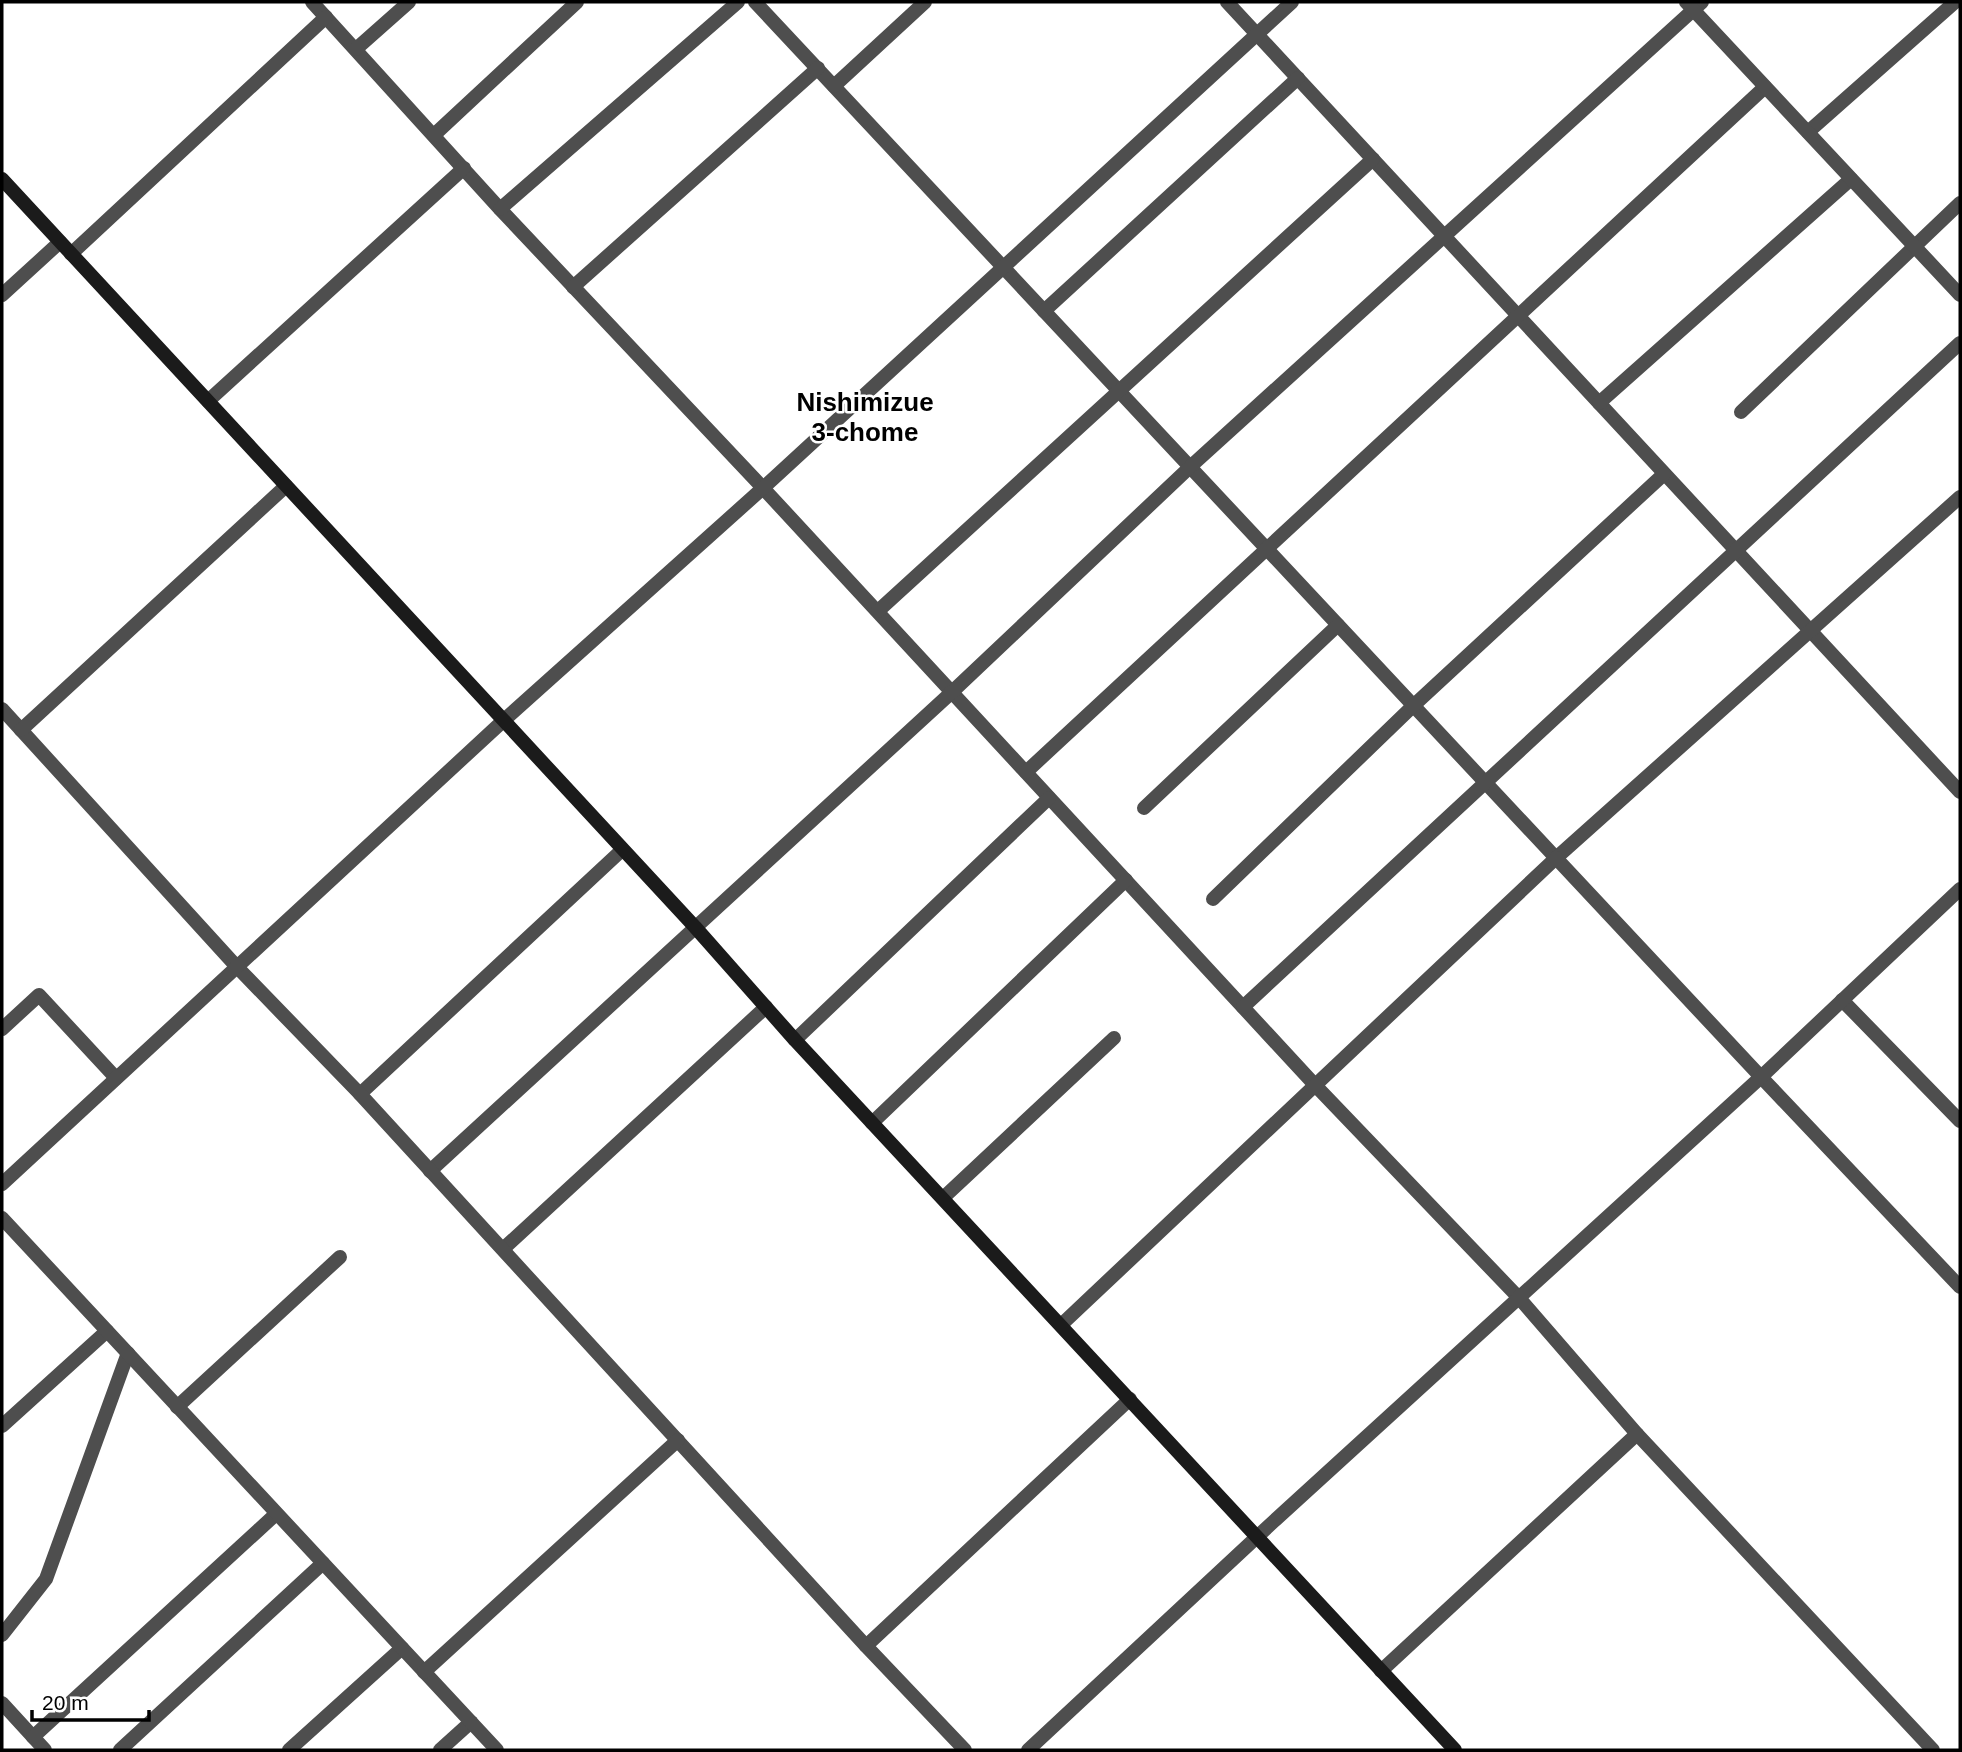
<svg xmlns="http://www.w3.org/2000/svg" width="1962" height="1752" font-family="Helvetica,sans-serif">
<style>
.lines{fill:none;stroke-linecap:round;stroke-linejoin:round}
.lane{stroke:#4e4e4e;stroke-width:14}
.street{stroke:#4e4e4e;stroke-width:14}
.secondary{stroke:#1b1b1b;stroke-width:14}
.labels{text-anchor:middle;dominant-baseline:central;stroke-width:5;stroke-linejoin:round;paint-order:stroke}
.neighbourhood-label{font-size:26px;font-weight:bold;fill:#000;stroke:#fff}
</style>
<rect width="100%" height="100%" fill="#fff"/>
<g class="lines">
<g class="lane">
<path d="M 312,2 L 500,209 L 763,488 L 1314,1084 L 1520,1299 L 1637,1434 L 1933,1750"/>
<path d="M 755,2 L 1556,858"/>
<path d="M 1227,2 L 1960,792"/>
<path d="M 356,49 L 409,2"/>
<path d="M 834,86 L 925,2"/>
<path d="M 1808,132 L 1955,2"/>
<path d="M 434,135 L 577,2"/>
<path d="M 500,209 L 738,2"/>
<path d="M 573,287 L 818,68"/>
<path d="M 1044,311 L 1298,78"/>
<path d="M 208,401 L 464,168"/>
<path d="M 1599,403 L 1851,179"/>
<path d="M 1741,412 L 1960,203"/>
<path d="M 878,611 L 1373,159"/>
<path d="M 1026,772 L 1765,87"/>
<path d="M 1144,808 L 1338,625"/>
<path d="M 1213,899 L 1413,706 L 1664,474"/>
<path d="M 1842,1000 L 1960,1121"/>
<path d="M 1243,1007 L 1960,343"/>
<path d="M 2,1029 L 39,995 L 116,1078"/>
<path d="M 795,1040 L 1049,798"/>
<path d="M 1761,1077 L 1960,1287"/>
<path d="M 360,1094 L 622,850"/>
<path d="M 872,1123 L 1126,880"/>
<path d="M 430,1171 L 952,692 L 1190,467 L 1702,2"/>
<path d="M 943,1198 L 1114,1038"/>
<path d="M 503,1249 L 766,1007"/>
<path d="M 1061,1325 L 1556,858 L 1960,497"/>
<path d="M 177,1407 L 340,1257"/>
<path d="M 2,1426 L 107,1331"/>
<path d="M 2,1635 L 46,1579 L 128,1353"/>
<path d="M 866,1646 L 1130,1399"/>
<path d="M 1381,1671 L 1637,1434"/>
<path d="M 2,1703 L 45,1750"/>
<path d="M 33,1737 L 276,1514"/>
<path d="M 120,1750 L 323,1563"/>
<path d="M 289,1750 L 402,1648"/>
<path d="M 440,1750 L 471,1722"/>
</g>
<g class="street">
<path d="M 1686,2 L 1960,295"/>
<path d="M 71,254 L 326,17"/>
<path d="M 2,295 L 60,242"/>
<path d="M 2,709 L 237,967 L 360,1094 L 866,1646 L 965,1750"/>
<path d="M 21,730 L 286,486"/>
<path d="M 1556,858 L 1761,1077"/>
<path d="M 2,1184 L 503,721 L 763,488 L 1292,2"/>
<path d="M 2,1218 L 497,1750"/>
<path d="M 424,1672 L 678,1440"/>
<path d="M 1028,1750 L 1273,1522 L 1761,1077 L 1960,889"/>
</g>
<path class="secondary" d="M 2,179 L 695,927 L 795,1040 L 1455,1750"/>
</g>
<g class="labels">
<g class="neighbourhood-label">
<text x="865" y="402">Nishimizue<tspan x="865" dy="30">3-chome</tspan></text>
</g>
</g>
<rect width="1962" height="1752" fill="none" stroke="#000000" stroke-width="7"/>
<path d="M32 1710v10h117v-10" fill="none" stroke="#000000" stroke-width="3.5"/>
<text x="42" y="1710" font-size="21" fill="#000000" stroke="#ffffff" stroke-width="5" paint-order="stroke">20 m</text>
</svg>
